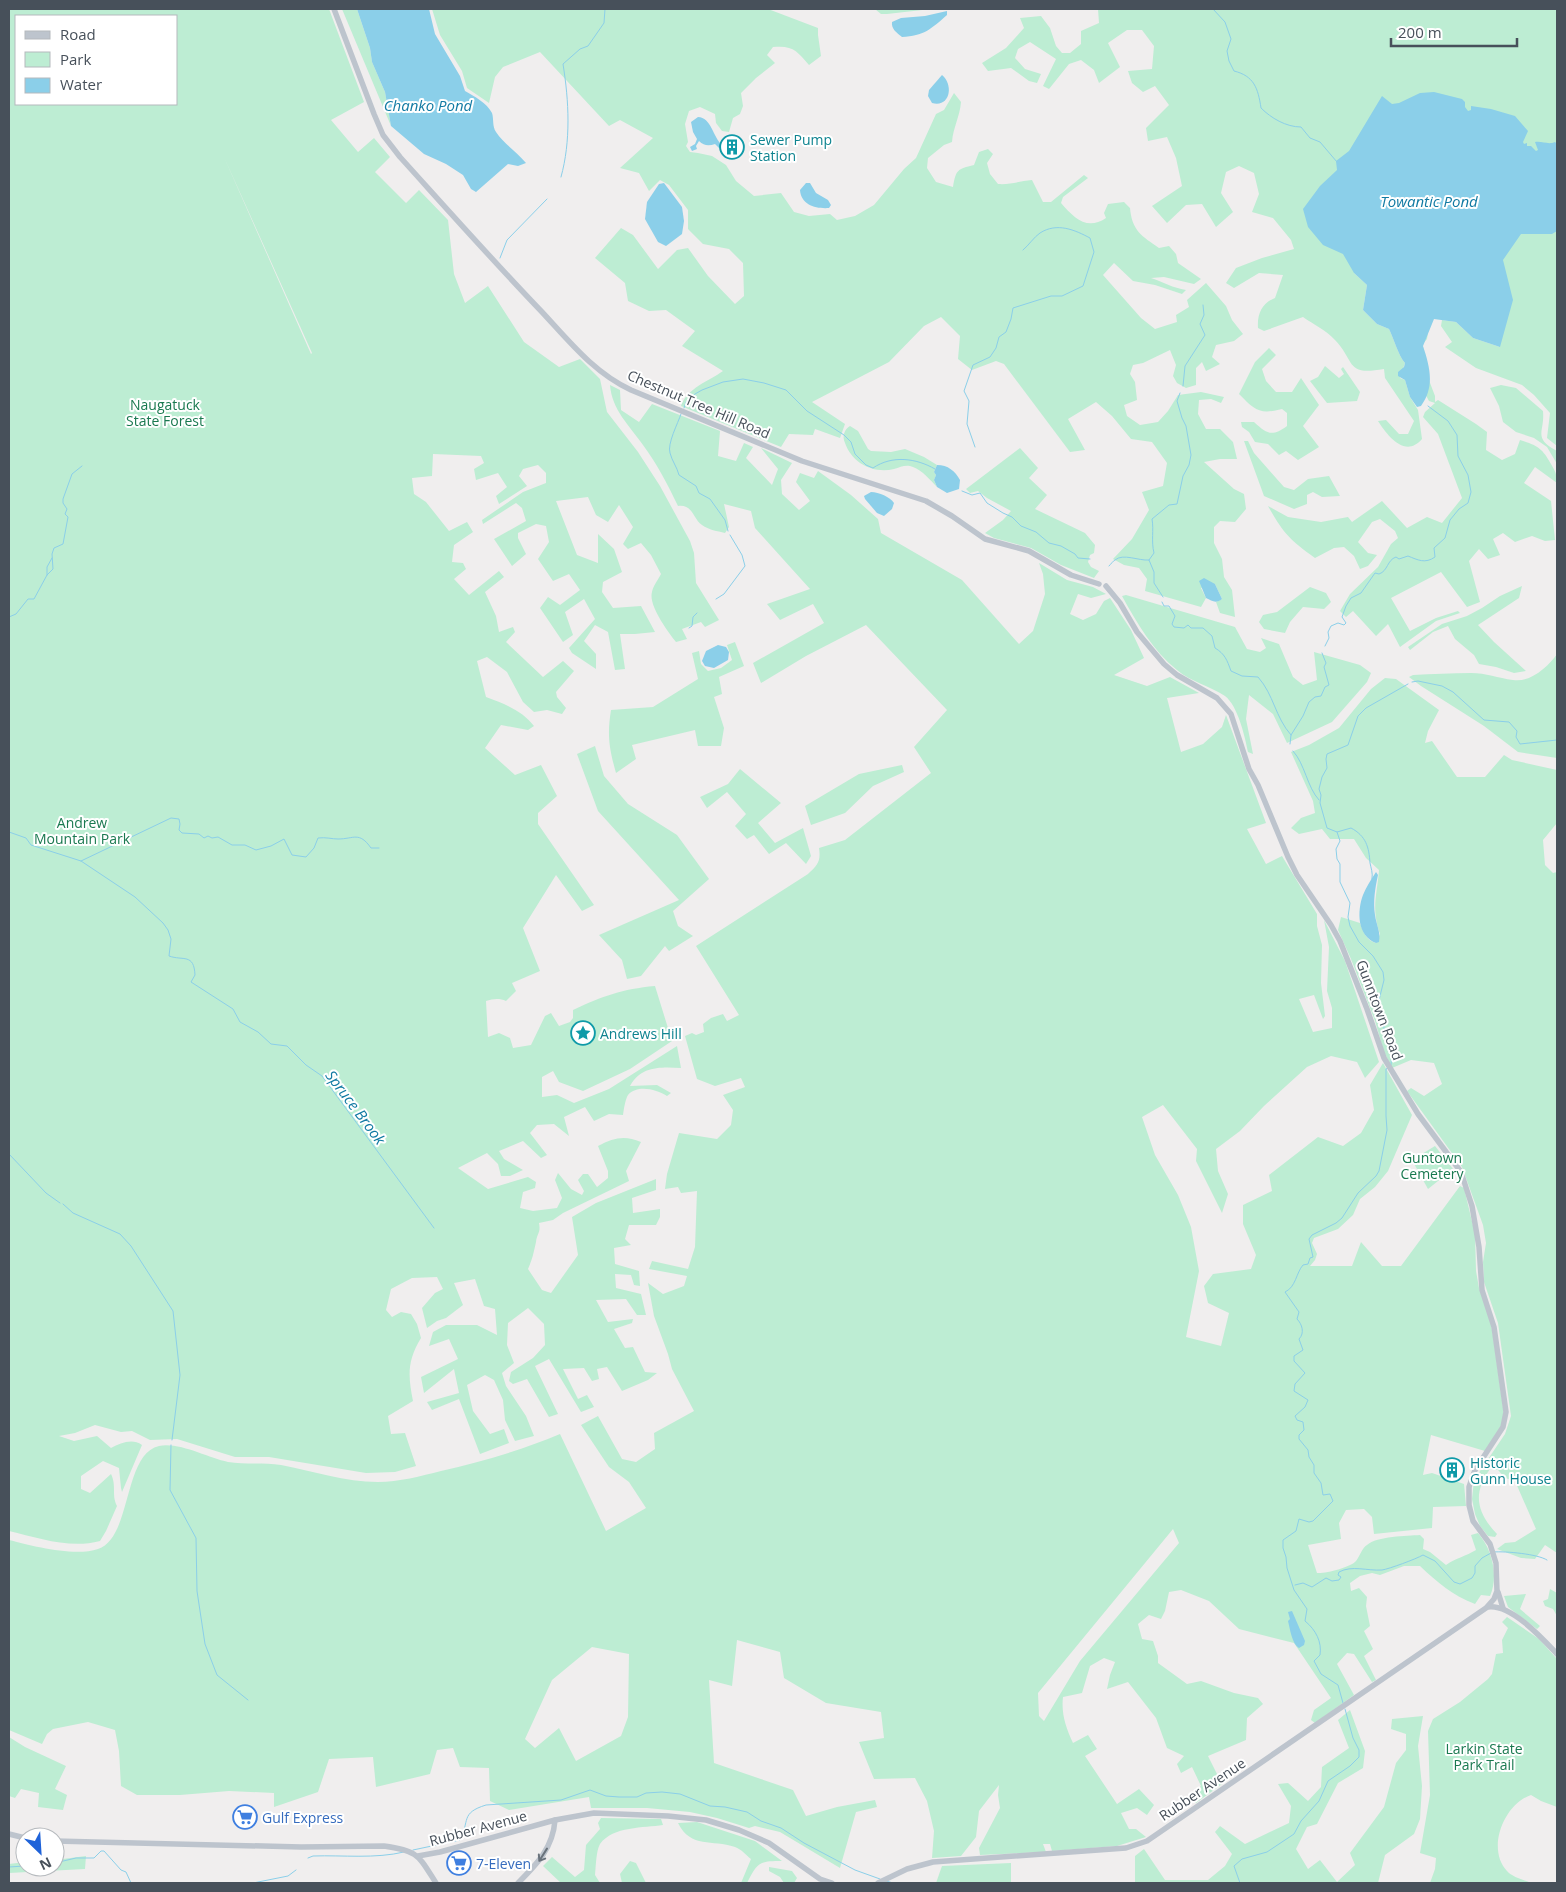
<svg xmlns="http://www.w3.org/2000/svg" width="1566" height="1892" font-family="'Open Sans',sans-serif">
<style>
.green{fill:#bdedd3;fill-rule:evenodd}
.water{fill:#8bcfe9}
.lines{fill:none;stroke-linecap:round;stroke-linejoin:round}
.stream{stroke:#8bcfe9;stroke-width:1}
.tertiary{stroke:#bdc4cd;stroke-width:5.5}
.oneway{stroke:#6a737c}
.labels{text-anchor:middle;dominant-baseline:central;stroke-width:4;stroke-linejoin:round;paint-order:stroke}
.culture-label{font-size:14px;fill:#0d838f;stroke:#fff;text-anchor:start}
.park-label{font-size:14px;fill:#1a7950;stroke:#fff}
.street-label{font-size:14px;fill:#47505a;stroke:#fff}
.shop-label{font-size:14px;fill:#366cbe;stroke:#fff;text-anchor:start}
.water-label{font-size:15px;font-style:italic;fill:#117aa3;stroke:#fff}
</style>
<rect width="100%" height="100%" fill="#f0eeee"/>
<g class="green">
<path d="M 9,9 L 329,9 L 364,102 L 331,120 L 358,152 L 374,138 L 390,157 L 375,172 L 406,203 L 419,190 L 448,220 L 454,274 L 465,303 L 488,286 L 524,342 L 559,367 L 580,359 L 600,379 L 607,412 L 638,452 L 660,486 L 690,541 L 694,553 L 696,583 L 719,620 L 705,627 L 701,622 L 682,629 L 687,639 L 676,642 C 668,632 648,605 652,592 C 653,586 658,580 661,574 L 651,555 L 641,543 L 628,549 L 623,544 L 633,527 L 619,505 L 608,522 L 596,515 L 588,497 L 556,501 L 577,555 L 598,563 L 598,534 L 614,549 L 622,572 L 603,582 L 602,592 L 613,608 L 641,606 L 655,632 L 635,634 L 620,634 L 625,669 L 615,670 L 608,632 L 595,625 L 584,641 L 596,654 L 596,669 L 572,653 L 569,648 L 595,619 L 584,599 L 565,612 L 573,635 L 563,642 L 540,608 L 548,597 L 560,605 L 580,590 L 569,574 L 553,581 L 538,559 L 549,542 L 546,526 L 536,524 L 518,533 L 518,538 L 526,554 L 512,566 L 494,539 L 526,521 L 522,508 L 516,503 L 483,524 L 482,520 L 523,492 L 546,483 L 546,473 L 538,465 L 523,469 L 519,476 L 527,486 L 499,504 L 496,496 L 507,487 L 498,473 L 476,480 L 474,469 L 484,463 L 481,456 L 433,454 L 432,476 L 412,478 L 414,494 L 426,502 L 449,531 L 467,522 L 473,532 L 454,545 L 452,562 L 463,563 L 466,569 L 454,579 L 469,595 L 499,571 L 504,577 L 485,592 L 496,616 L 499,632 L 513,627 L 515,632 L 506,642 L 543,677 L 563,661 L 574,671 L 556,692 L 557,697 L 566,708 L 562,714 L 547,710 L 534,712 L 523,702 L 507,672 L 487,657 L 477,661 L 486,697 C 503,703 523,711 534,726 L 528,730 L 501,725 L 485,748 L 515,775 L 541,765 L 557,796 L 538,813 L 538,824 L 594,905 L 582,911 L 556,875 L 523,928 L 540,971 L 512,983 L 516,991 L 506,1001 C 499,998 493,999 486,1001 L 488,1037 L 499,1033 L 510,1038 L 513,1048 L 531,1045 L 545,1016 L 551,1013 L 559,1026 L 570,1022 L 573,1018 L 573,1010 C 603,996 622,989 655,986 L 672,1041 L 630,1069 L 583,1091 L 559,1082 L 553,1071 L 542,1077 L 542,1097 L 557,1095 L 574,1103 L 609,1089 L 677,1046 L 681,1068 C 660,1067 641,1066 630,1086 L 657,1085 L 671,1093 L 667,1096 C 657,1090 638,1084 628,1095 C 625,1100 624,1109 623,1115 L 609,1114 L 594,1121 L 585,1107 L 564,1117 L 569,1136 L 554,1124 L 537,1125 L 530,1133 L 547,1155 L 541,1158 L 523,1141 L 499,1151 L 504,1159 L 523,1170 L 510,1176 L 501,1176 L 498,1164 L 487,1153 L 458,1168 L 488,1189 L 528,1177 L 536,1182 L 535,1188 L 523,1192 L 520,1208 L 533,1211 L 557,1208 L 562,1198 L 555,1180 L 558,1173 L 571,1189 L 582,1195 L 584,1191 L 578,1180 L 583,1174 L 588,1174 L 597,1187 L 608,1178 L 608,1171 L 598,1146 C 614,1138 624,1135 641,1142 L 626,1171 L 629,1181 L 563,1213 L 553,1220 L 539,1223 C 541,1233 537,1233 536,1242 C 533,1255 533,1257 528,1269 L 542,1290 L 551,1293 L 578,1255 L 572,1217 L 596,1203 L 656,1179 L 656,1190 L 632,1198 L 633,1213 L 660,1209 L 660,1217 L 656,1225 L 629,1225 L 625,1239 L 631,1245 L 614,1248 L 615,1264 L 639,1271 L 640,1286 L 634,1285 L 631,1275 L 615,1274 L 616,1288 L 641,1294 L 646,1315 L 637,1315 L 626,1299 L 596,1300 L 608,1322 L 633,1319 L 632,1323 L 614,1329 L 625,1348 L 633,1347 L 645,1372 L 657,1373 L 648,1380 L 622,1391 L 607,1367 L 597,1369 L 599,1379 L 592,1381 L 584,1368 L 563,1369 L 578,1399 L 587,1395 L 594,1407 L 581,1412 L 549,1359 L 535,1366 L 558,1414 L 549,1417 L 527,1379 L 513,1384 L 509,1381 L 511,1372 L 533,1358 L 545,1345 L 544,1324 L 528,1308 L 508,1323 L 507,1345 L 514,1363 L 502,1373 L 506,1386 L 526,1416 L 534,1436 L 515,1441 L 505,1420 L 503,1400 L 494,1380 L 485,1375 L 467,1385 L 473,1411 L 490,1434 L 504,1429 L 509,1443 L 480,1454 L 459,1399 L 432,1410 L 427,1402 L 459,1393 L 454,1369 L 424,1393 L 421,1377 L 458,1359 L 449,1339 L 429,1346 L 433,1332 L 446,1325 L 477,1325 L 497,1335 L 495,1309 L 484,1306 L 475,1279 L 454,1283 L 463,1305 L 446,1318 L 437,1321 L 427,1328 L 422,1308 L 435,1293 L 443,1289 L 437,1277 L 412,1278 L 391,1289 L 386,1310 L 392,1317 L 401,1312 L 411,1314 L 417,1324 L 421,1338 C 407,1361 408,1376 413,1401 L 388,1416 L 391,1434 L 405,1433 L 416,1466 L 395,1472 L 366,1473 L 269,1457 L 235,1457 L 177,1439 L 150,1440 L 132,1431 L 121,1432 L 95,1425 L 75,1433 L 59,1436 L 74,1441 L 97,1436 L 111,1448 C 121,1443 132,1438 142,1445 L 122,1492 L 121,1488 L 119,1468 L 103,1461 L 81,1476 L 81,1489 L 90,1493 L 111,1474 C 117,1487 111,1494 117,1506 L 106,1531 L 100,1541 C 70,1549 38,1538 9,1531 ZM 16,16 L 176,16 L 176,104 L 16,104 ZM 224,157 L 312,353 L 311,354 Z"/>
<path d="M 342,9 L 357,9 L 370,48 L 372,62 L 385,92 L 391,126 Z"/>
<path d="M 432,9 L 768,9 L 818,28 L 818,35 L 821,56 L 809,65 C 797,51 793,45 773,47 L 767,55 L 775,63 L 756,78 L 741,93 L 743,106 L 740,114 L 733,118 L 729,132 L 722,131 L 716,123 L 715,114 L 700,107 L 689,111 L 685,124 L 688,142 L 686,146 L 690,152 L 698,153 L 712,156 L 726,165 L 736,181 L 754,196 L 781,193 L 794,212 L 809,216 L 830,214 L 837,220 L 855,216 L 874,205 L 904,169 L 916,158 L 936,114 L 944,110 L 954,93 L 961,102 C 960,116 953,128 952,142 L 944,145 L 928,158 L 927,168 L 936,182 L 953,187 C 956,170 957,169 974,165 L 979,152 L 988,149 L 993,154 L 987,163 L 990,174 L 998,184 C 1010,185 1020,181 1032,180 L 1043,202 L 1051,202 L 1084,175 L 1088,178 L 1063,197 L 1061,203 C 1074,218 1087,231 1106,218 L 1104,213 L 1108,204 L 1124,202 L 1130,208 C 1132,231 1142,236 1159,248 L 1169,246 L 1176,254 L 1178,263 L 1201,279 L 1194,284 L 1164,277 L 1151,278 C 1163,282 1173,288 1186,290 L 1182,294 L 1155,285 L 1133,281 L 1114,263 L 1103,275 L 1141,318 L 1155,329 L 1177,322 L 1176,315 L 1189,307 L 1187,300 L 1206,283 L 1226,306 L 1232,320 L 1243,334 L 1234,341 L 1216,345 L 1212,357 L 1220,364 L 1206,371 L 1202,362 L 1196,368 L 1196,385 L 1186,388 L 1177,383 L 1173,376 L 1176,365 L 1170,350 L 1143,363 L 1133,365 L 1130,374 L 1135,382 L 1137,400 L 1124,405 L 1127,416 L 1140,425 L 1158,422 L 1168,411 L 1178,395 L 1201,392 L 1224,397 L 1221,403 L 1211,399 L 1199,400 L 1198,414 L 1206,429 L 1220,429 L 1233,442 L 1237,459 L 1220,459 L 1204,462 L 1234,489 L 1244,494 L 1246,509 L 1235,522 L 1220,521 L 1214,527 L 1214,543 L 1222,559 L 1224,577 L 1232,590 L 1235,617 L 1220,613 L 1216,602 L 1222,599 L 1215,584 L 1201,588 L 1206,598 L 1201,607 L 1145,591 L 1147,579 L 1139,568 L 1124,565 L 1113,559 L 1132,539 L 1149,510 L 1142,492 L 1163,486 L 1167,463 L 1152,442 L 1131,439 L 1112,416 L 1096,402 L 1068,419 L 1085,450 L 1070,452 L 1004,364 L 996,361 L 972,370 L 958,359 L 960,336 L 941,317 L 924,326 L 889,362 L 812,402 L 845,424 L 840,438 L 815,429 L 813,435 L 789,434 L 781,447 L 681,406 C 687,388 709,381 723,371 L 682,346 L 695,331 L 666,310 L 649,311 L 628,301 L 625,283 L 595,258 L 621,228 L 633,235 L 658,269 L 677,250 L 688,248 L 708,276 L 735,304 L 744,296 L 743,263 L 729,249 L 703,244 L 688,229 L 688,210 L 669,185 L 660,180 L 649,191 L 639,173 L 620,168 L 653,138 L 620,120 L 609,126 L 540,52 L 503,67 L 495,77 L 489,103 L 467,88 L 462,71 L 440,35 Z"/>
<path d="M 875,9 L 931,9 L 887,14 L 881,14 Z"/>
<path d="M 1098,9 L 1557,9 L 1557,446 L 1547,438 L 1550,413 L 1534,395 L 1522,385 L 1476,368 L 1445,347 L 1452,342 L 1441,326 L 1442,320 L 1456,322 L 1473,338 L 1500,347 L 1461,319 L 1430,319 L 1427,339 L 1422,345 L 1422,362 L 1435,396 L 1435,402 L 1438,400 L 1476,424 L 1487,432 L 1486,450 L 1502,460 L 1515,454 L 1520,440 C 1538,446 1542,448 1551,464 C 1555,471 1557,474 1557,483 L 1535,467 L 1524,483 L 1551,501 L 1555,540 L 1545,541 L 1532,536 L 1515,542 L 1503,533 L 1493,539 L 1500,555 L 1488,559 L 1479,549 L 1469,561 L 1480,602 L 1467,607 L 1441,572 L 1391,598 L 1410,631 L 1436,618 L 1458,611 L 1460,613 L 1436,621 L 1400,647 L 1388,624 L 1376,636 L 1353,611 L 1346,617 L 1340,611 L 1350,594 L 1378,567 L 1391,544 L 1398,538 L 1395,531 L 1380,519 L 1372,522 L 1358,542 L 1368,553 L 1377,555 L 1368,566 L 1360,569 L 1354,556 L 1344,547 L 1334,548 L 1315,558 C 1290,540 1283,533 1268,506 L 1288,517 L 1321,522 L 1348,517 L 1352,522 L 1382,501 L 1407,528 L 1427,517 L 1442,523 L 1462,498 L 1438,434 L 1423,417 L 1425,412 L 1435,403 L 1429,401 L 1355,262 L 1354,273 L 1367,285 L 1363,310 L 1377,324 L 1389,329 C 1394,339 1398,355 1405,363 L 1400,378 L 1405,380 L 1410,397 L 1418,410 L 1422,439 C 1405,459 1387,435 1378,421 L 1386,420 L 1399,434 L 1408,434 L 1414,421 L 1385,378 L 1384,369 C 1345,376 1356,362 1335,340 C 1327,331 1313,324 1303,317 L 1264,331 L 1258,328 C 1257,314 1262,303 1275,298 L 1283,275 L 1259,273 L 1234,288 L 1226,283 L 1236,268 L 1262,258 L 1294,249 L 1291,240 L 1273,218 L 1252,212 L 1259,194 L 1254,173 L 1239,166 L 1226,172 L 1221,193 L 1233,212 L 1216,227 L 1202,204 L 1186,205 L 1167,223 L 1152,206 L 1182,186 L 1176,158 L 1167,137 L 1148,141 L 1146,128 L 1169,105 L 1155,86 L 1143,92 L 1132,83 L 1128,71 L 1152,69 L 1154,46 L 1142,30 L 1127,30 L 1108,43 L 1120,67 L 1099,83 L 1094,70 L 1081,60 L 1069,64 L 1049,89 L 1043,86 L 1056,59 L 1030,42 L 1018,49 L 1015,58 L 1025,69 L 1041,74 L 1037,83 L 1029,81 L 1011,68 L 988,71 L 982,63 L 1006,48 L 1024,28 L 1020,18 L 1041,16 L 1050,28 L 1056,46 L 1062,53 L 1070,53 L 1081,44 L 1081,31 L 1099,23 Z"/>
<path d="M 1269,348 L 1276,355 L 1262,369 L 1266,381 L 1276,392 L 1292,392 L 1301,378 L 1319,405 L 1303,426 L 1319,447 L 1298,460 L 1286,451 L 1279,455 L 1268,444 L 1255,442 L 1249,432 L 1242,427 L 1241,422 L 1254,422 C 1267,434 1272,437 1287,426 L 1287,413 L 1282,409 C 1259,415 1255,410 1239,394 L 1255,362 Z"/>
<path d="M 1325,366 L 1339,378 L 1344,374 L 1341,369 L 1343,367 L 1360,392 L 1357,401 L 1327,403 L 1310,381 L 1318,377 Z"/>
<path d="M 610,385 L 620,390 L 621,410 L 639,422 L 652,404 L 720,431 L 718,456 L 736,461 L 744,443 L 753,447 L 746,458 L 772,485 L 778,469 L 761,448 L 792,463 L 781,480 L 782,494 L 799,510 L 810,501 L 796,482 L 800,473 L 814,478 L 818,471 L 851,495 L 878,519 L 881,533 L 962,580 L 1019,644 L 1033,631 L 1045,594 L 1043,574 L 1039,563 L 1067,580 L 1093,587 L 1106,594 L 1091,598 L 1078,594 L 1070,614 L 1083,620 L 1096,614 L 1104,601 L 1110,598 L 1131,630 L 1144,658 L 1114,675 L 1147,686 L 1170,677 L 1199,693 L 1167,698 L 1181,752 L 1203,744 L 1222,727 L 1226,715 L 1266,823 L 1247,829 L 1266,864 L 1282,856 L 1317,914 L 1317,926 L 1322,945 L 1321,983 L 1325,1016 L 1323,1019 L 1314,995 L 1299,999 L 1313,1032 L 1332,1028 L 1332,1008 L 1327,991 L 1329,947 L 1324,920 L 1345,961 L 1379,1062 L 1365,1078 L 1357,1062 L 1331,1056 L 1307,1067 L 1264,1106 L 1240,1131 L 1216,1149 L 1218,1171 L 1228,1194 L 1222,1213 L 1196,1161 L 1197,1149 L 1163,1105 L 1142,1117 L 1155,1155 L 1178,1195 L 1191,1227 L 1199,1271 L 1186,1337 L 1221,1346 L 1229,1313 L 1208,1303 L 1204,1286 L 1213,1274 L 1251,1269 L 1256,1255 L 1243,1224 L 1243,1205 L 1272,1191 L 1269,1175 L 1318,1137 L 1343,1146 L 1361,1133 L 1374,1110 L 1370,1085 L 1383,1063 L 1412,1115 L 1388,1171 L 1375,1187 L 1360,1199 L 1353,1215 L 1338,1229 L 1314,1238 L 1312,1243 L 1317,1254 L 1315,1260 L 1310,1266 L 1352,1266 L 1361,1242 L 1382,1266 L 1401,1266 L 1460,1186 L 1464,1188 L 1475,1234 L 1476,1271 L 1479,1288 L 1490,1319 L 1493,1336 L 1504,1415 L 1502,1425 L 1485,1451 L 1431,1435 L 1423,1475 L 1432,1473 L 1464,1484 L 1466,1506 L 1433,1507 L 1432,1528 L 1374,1534 L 1372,1517 L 1364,1509 L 1346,1510 L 1339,1523 L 1341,1539 L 1308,1545 L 1317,1573 C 1325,1574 1351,1567 1356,1561 C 1360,1556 1362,1548 1367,1545 C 1377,1536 1407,1536 1420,1535 L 1424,1539 L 1423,1549 L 1430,1552 L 1446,1565 C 1456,1558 1466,1556 1476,1550 L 1471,1535 L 1478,1533 C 1492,1549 1499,1576 1490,1596 L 1481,1595 L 1475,1604 C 1452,1595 1438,1583 1420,1566 L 1404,1566 L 1380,1575 L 1372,1573 L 1360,1576 L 1350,1583 L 1351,1591 L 1359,1588 L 1367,1597 L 1366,1606 L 1370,1626 L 1364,1631 L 1373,1649 L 1364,1656 L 1376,1680 L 1372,1682 L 1354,1654 L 1347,1653 L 1337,1664 L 1354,1695 L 1315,1723 L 1311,1720 L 1314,1710 L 1331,1698 L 1294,1643 L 1239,1629 L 1209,1601 L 1181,1590 L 1169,1592 L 1165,1611 L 1161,1619 L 1149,1615 L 1138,1624 L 1142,1639 L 1153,1641 L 1158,1656 L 1158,1663 L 1187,1684 L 1201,1681 L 1234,1693 L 1258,1698 L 1263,1704 L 1247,1718 L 1246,1740 L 1208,1756 L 1222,1784 L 1196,1803 L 1188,1797 L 1201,1786 L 1192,1767 L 1181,1773 L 1177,1764 L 1184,1756 L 1167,1748 L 1156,1718 L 1128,1682 L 1107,1689 L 1110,1675 L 1115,1662 L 1104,1658 L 1090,1666 L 1082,1693 L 1063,1697 C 1061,1714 1066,1728 1073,1743 L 1088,1735 L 1097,1749 L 1085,1756 L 1117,1804 L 1139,1789 L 1154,1805 L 1147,1815 L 1137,1808 L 1121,1813 L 1129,1829 L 1136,1829 L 1146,1837 L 1117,1846 L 1052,1851 L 1050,1844 L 1043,1844 L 1046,1852 L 980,1855 L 979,1848 L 1000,1808 L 998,1795 L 999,1785 L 979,1811 L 976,1837 L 961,1856 L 932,1858 L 934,1831 L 927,1801 L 915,1778 L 874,1779 L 859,1742 L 884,1738 L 881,1712 L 826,1703 L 784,1678 L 780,1652 L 737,1640 L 732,1686 L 709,1680 L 714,1763 L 793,1790 L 806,1816 L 837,1807 L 875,1800 L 877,1807 L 856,1812 L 840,1868 L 780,1832 L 755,1826 L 749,1828 L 717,1818 L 690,1812 L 647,1808 L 591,1808 L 589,1797 L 509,1810 L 490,1801 L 489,1768 L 460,1767 L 453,1748 L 437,1750 L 430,1774 L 376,1787 L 373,1757 L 329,1759 L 318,1792 L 274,1807 L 274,1793 L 229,1791 L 180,1795 L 137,1795 L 121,1786 L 119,1751 L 115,1730 L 88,1722 L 53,1729 L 47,1734 L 42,1744 L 9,1730 L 9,1540 C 32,1546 75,1557 98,1549 C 132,1538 123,1454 159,1446 C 180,1442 208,1458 228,1462 C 245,1465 264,1462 281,1465 C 313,1471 345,1482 378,1482 C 399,1482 421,1476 441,1471 C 481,1462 522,1450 560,1434 L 606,1531 L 646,1508 L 629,1482 L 609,1467 L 581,1425 L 598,1416 L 622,1459 L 636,1462 L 655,1449 L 654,1433 L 694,1411 L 672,1369 L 668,1354 L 654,1316 L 648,1283 L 663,1294 L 684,1286 L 687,1276 L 649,1269 L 652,1261 L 688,1269 L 695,1247 L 697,1191 L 681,1193 L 678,1187 L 665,1189 L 667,1174 L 679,1133 L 717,1139 L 731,1125 L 733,1110 L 723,1095 L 745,1087 L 741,1078 L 715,1086 L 697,1079 L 685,1036 L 692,1033 L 696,1035 L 704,1032 L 703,1024 L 711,1018 L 723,1014 L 727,1021 L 739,1015 L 696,946 L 808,874 C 818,865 821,861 819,848 L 845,840 L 931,773 L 914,747 L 947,710 L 866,625 L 806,656 L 761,683 L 753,663 L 824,623 L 813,604 L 780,620 L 767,604 L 810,589 L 755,528 L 751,511 L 724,504 L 729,527 L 725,533 C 717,531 709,530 702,525 C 693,519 693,504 678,506 C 668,485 657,464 643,445 C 629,425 612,410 610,385 ZM 1173,1529 L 1179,1543 L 1080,1661 L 1044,1721 L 1039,1716 L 1038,1693 ZM 592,1647 L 629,1654 L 628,1717 L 621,1736 L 576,1761 L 559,1728 L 535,1748 L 525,1739 L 552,1680 Z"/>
<path d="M 1501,385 L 1516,388 L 1543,411 C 1545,433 1532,437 1557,451 L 1557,464 L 1547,447 L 1534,438 L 1516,432 L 1503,422 L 1499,406 L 1490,388 Z"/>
<path d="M 850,426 L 858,431 L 868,449 L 871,451 L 891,452 L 905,449 L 924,457 L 937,465 L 934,472 L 936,475 L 934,480 L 937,487 C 930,480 922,470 913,467 C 906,464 901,467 894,469 C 873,474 852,463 845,443 C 842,436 844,430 850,426 Z"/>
<path d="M 1244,441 L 1248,441 L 1254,453 L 1284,487 L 1294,490 L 1308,479 L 1329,476 L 1340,496 L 1322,497 L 1313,492 L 1307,495 L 1307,504 L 1294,509 L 1264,496 Z"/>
<path d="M 1020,448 L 1038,468 L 1029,478 L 1047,495 L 1035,509 L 1085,533 L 1095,545 L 1094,553 L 1090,555 L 1088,562 L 1091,567 L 1099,571 L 1094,578 L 1061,565 L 1031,548 L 994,538 L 985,533 L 1003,520 L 1011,511 L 987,498 L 978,491 L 970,493 L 966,489 Z"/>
<path d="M 1522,586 L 1519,598 L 1478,625 L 1494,642 L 1526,671 L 1514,673 L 1496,667 L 1479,664 L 1474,655 L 1455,639 L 1448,626 L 1433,632 L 1410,650 L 1408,647 L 1442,624 L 1467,616 L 1482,608 L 1500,596 Z"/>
<path d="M 1310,587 L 1326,593 L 1331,602 L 1324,609 L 1303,607 L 1290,622 L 1285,633 L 1264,629 L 1259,622 L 1263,615 L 1277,612 Z"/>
<path d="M 1126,595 L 1235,627 L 1247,649 L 1260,652 L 1266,648 L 1261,638 L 1279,644 L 1293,677 L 1303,685 L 1317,680 L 1314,652 L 1360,665 L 1371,673 L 1367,682 L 1332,722 L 1287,743 L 1273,714 L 1249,695 L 1246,719 L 1253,754 L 1248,752 C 1245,737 1238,706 1225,696 C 1210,686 1191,682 1177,670 C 1153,651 1137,623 1122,596 Z"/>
<path d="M 735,642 L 744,666 L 719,677 L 722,694 L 714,697 L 724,728 L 721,746 L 698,746 L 695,730 L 632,745 L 636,759 L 616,773 C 609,748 607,735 611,710 L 653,707 L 698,679 L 692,653 L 699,651 L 701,664 L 708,671 L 721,668 L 732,660 L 727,645 Z"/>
<path d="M 1557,654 L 1557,758 L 1518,752 L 1484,726 L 1421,686 L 1409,677 L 1413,675 C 1432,674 1452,673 1471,673 C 1486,673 1498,678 1513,680 C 1530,683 1548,667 1557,654 Z"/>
<path d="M 1385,678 L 1396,679 L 1439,710 L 1428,731 L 1425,743 L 1432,741 L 1457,777 L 1485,777 L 1504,755 L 1512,760 L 1557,770 L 1557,823 L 1543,840 L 1545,865 L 1553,873 L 1557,872 L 1557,1553 L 1545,1545 L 1535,1559 L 1521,1558 L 1497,1549 L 1505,1543 L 1515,1542 L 1536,1529 L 1515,1481 L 1505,1478 L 1498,1470 L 1490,1469 C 1472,1494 1477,1513 1497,1534 L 1495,1537 L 1488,1536 L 1480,1526 L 1475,1514 L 1472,1499 L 1474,1480 L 1505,1434 L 1511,1416 L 1498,1323 L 1484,1282 L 1483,1262 L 1486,1243 L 1483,1225 L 1462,1167 L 1407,1091 L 1411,1088 L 1424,1096 L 1442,1084 L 1434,1063 L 1411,1060 L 1392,1068 L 1384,1052 L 1375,1021 L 1351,959 L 1338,930 L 1341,917 L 1360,923 C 1363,932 1366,940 1376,943 L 1380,934 C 1371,907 1377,896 1379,870 L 1366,858 L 1354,839 L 1330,839 L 1322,829 L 1299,834 L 1291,828 L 1301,818 L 1315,813 L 1313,801 L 1291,752 L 1309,745 L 1339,728 L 1371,689 Z"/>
<path d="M 595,746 L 604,776 L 628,804 L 677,835 L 709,879 L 673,911 L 678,926 L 693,936 L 669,951 L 665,946 L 641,976 L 627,979 L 622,960 L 599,935 L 679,900 L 598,811 L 577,754 Z"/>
<path d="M 902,765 L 904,772 L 873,786 L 845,813 L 811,825 L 805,806 L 859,774 Z"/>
<path d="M 740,769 L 781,803 L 758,823 L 775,843 L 803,828 L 811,856 L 806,864 L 786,843 L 769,854 L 754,835 L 747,839 L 735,826 L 746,814 L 727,792 L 707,808 L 700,797 L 728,784 Z"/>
<path d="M 1435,1146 L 1453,1169 L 1428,1189 L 1412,1160 Z"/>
<path d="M 1550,1589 L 1557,1593 L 1557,1616 L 1553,1609 L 1545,1606 L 1543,1601 L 1548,1599 Z"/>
<path d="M 1526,1594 L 1520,1609 L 1540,1626 L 1537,1629 L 1508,1607 L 1504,1596 Z"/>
<path d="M 1507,1617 L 1539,1639 L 1557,1659 L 1557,1807 L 1541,1801 L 1531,1795 C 1504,1804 1486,1849 1507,1871 C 1512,1877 1524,1880 1531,1883 L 1430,1883 L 1435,1869 L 1436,1858 L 1420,1853 L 1430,1795 L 1428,1731 L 1433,1719 L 1460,1702 L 1488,1679 L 1492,1674 L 1496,1654 L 1503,1653 L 1502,1640 L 1508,1628 L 1502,1622 Z"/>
<path d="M 1350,1710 L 1365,1751 L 1363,1768 L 1338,1783 L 1317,1824 L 1307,1827 L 1296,1849 L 1308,1869 L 1320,1860 L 1337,1882 L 1355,1865 L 1350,1853 L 1384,1807 L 1396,1763 L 1406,1750 L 1406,1734 L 1391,1729 L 1392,1719 L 1423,1716 L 1418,1746 L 1422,1786 L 1420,1819 L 1414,1834 L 1385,1855 L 1378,1883 L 1135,1883 L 1135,1856 L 1144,1849 L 1165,1880 L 1208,1880 L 1225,1866 L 1232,1854 L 1215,1832 L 1220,1826 L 1245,1844 L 1289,1823 L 1291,1806 L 1278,1784 L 1288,1783 L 1308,1801 L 1321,1787 L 1322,1767 L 1349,1748 L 1338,1720 Z"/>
<path d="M 9,1737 L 25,1747 L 66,1766 L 55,1789 L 67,1795 L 63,1810 L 38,1807 L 39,1793 L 21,1789 L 15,1798 L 9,1796 Z"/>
<path d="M 601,1818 L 661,1819 L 663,1825 C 644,1828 613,1826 600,1844 C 596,1851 596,1866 595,1875 L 600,1883 L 561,1883 L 543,1866 L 552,1857 L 575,1877 L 584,1870 L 586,1845 L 600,1829 L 598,1823 Z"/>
<path d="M 697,1822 L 755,1841 L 782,1861 C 759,1861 758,1862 747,1883 L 741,1883 L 751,1859 C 746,1855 741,1849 735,1847 C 712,1839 691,1849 678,1823 Z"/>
<path d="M 86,1856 L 85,1869 L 9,1873 L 9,1864 L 25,1862 L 25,1867 L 55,1867 L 55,1860 Z"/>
<path d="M 630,1861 L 636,1863 L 646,1883 L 622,1883 L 620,1874 Z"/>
<path d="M 1011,1863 L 1011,1883 L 936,1883 L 942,1866 Z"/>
<path d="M 769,1867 L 792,1871 L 797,1878 L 794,1883 L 784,1883 L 780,1877 L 769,1871 Z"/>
</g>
<g class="water">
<path d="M 357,9 L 429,9 L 435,34 L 460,76 L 465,91 C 474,96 487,103 492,113 C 494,119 492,126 496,132 C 504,144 517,152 526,163 L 518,166 L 508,164 L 476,192 L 471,189 L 463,175 L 446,164 L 424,154 L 391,126 L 385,92 L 372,62 L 370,48 Z"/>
<path d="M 947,11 L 947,15 C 931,29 924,36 902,37 C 897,33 891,29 892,22 L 901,18 L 925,16 Z"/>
<path d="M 942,75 C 954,85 950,108 932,103 L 928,96 L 929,90 Z"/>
<path d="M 1434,92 L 1462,99 L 1465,102 L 1465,107 L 1468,111 L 1471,110 L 1471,106 L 1491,109 L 1515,116 L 1528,131 L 1523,142 L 1524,144 L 1527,143 L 1527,146 L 1531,146 L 1536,151 L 1538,150 L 1535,142 C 1543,141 1548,145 1555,142 L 1557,144 L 1557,231 L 1552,234 L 1521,234 L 1503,260 L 1513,300 L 1500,347 L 1473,338 L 1456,322 L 1434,319 L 1423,346 C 1430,367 1435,387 1421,406 L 1417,407 L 1410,397 L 1405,380 L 1398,376 L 1398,372 L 1404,367 L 1405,363 C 1398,355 1394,339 1389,329 L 1377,324 L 1363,310 L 1367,285 L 1354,273 L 1343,254 L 1323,245 L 1308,227 L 1303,209 L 1320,186 L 1337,170 L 1336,161 L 1349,151 L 1382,96 L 1392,104 L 1399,103 L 1420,93 Z"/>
<path d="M 698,117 C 711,117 713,137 722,145 L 727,145 L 730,149 L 728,152 L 723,152 L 715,144 C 709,146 704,146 699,141 L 696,146 L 697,149 L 692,151 L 690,147 L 695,144 L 697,139 L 693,132 L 691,122 Z"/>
<path d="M 664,183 L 682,207 L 684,221 L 682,234 L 666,246 L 658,242 L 645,219 L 647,202 L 659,184 Z"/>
<path d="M 806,183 L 810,183 L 816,193 L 828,200 L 831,205 L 829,208 C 816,209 801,205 800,190 Z"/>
<path d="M 937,465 C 948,465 955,471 960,480 L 959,489 L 947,493 L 937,487 L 934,480 L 936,475 L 934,472 Z"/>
<path d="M 871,492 C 879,492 890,497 894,503 L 892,509 L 884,516 L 877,513 L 865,499 L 864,496 Z"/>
<path d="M 1204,578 L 1215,584 L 1222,599 C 1216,604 1212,601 1206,598 L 1199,581 Z"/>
<path d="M 718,645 L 726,647 L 729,652 L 728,660 L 714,668 L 705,666 L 702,661 L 706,651 Z"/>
<path d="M 1376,872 L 1378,875 C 1375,888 1373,902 1375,915 C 1376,924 1381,932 1379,942 L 1376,943 C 1357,936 1357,911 1363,895 C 1366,887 1371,880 1376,872 Z"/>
<path d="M 1292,1611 L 1305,1641 L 1304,1645 L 1299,1648 C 1292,1644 1290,1629 1288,1621 L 1290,1619 L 1288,1612 Z"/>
</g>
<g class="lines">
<g class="stream">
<path d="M 1213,9 L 1225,22 L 1231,39 L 1227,51 L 1229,61 L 1234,71 C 1254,76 1258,88 1261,108 C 1271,118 1286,127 1301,127 L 1310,138 L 1320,142 L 1337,162"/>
<path d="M 561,177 C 571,141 569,101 563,64 L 580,49 L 588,46 L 604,23 L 605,9"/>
<path d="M 500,258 L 507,240 L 547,199"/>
<path d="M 1183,386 L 1185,366 L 1205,335 L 1200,324 L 1204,315 L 1203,305"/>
<path d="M 684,408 L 686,402 L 695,394 L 702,390 L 723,382 L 743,379 L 764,383 L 786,390 L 807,411 L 844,435 L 851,442 L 855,454 L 866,465 L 873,468 C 892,455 916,458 935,469"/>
<path d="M 681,414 C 678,423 667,444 670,453 C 672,461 677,467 679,475 L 696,486 L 699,493 L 710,499 L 725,520 L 728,531"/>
<path d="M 975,447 L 967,424 L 969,401 L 964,391 L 973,365 L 990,357 L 996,348 L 999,337 L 1006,332 L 1011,319 L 1013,308 L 1051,296 L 1062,296 L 1083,286 L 1094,252 L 1090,238 C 1075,230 1057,222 1040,233 C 1034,237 1029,245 1023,250"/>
<path d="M 962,491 L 972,495 L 980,493 L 987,503 L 1003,513 L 1012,517 L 1021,526 L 1036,532 L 1049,543 L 1061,546 L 1075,554 L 1078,558 L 1090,559"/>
<path d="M 1149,560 L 1154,553 C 1151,541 1154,530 1152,519 L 1169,505 L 1177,504 L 1183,476 L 1189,465 L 1191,455 L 1186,426 L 1182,418 L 1177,401 L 1180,393"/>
<path d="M 1109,566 C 1111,564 1113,561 1115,560 C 1123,553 1139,561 1149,560 L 1154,572 L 1154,583 L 1163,597"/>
<path d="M 47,575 L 47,567 L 52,558"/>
<path d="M 716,599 L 724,594 L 745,566 L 742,555 L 730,535"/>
<path d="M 1162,602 L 1164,606 L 1169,606 L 1175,616 L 1172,624 L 1174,627 L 1184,628 L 1188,625 L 1191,628 L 1203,628 L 1212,636 L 1215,648 C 1225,654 1227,660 1231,671 L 1242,676 L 1258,677 C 1274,695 1275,717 1291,735"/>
<path d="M 9,617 L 16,614 L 28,599 L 34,599 L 47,575 L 53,569 L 52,554 L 54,548 L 63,544 L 68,517 L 65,514 L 67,509 L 63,503 L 63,499 L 72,474 L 82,466"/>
<path d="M 689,628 L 692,626 L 693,617 L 697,613"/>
<path d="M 1325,646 L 1329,638 L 1328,632 L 1331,626 L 1338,623 L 1344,625 L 1346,623 L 1342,617 L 1346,606 L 1351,598 L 1361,593 L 1375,573 L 1379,574 C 1388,571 1387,560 1396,557 L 1399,559 L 1408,556 C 1418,560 1425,564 1435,557 L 1434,548 L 1445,538 L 1450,520 L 1459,509 L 1468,503 L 1471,492 L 1468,475 L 1458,456 L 1457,435 L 1448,421 L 1428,406"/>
<path d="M 1412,682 L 1418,681 L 1442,686 L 1453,692 L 1484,720 L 1509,722 L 1517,731 L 1516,737 L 1520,744 L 1557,740"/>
<path d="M 1290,744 L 1291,735 L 1303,716 L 1309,702 L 1315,697 L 1321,696 L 1325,687 L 1329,685 L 1324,667 L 1326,663 L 1322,653"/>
<path d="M 1293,751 C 1305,764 1307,787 1319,800"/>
<path d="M 9,832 L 26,838 L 31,845 L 81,861 L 135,897 L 163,923 L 168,930 L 171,939 L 169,956 C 183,961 194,953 195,975 L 191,982 L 233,1009 L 240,1022 L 258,1032 L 271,1044 L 287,1046 L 306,1065 L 322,1076 L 434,1228"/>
<path d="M 1337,832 L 1340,841 L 1336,849 L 1337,859 L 1340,864 L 1340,882 L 1350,903 L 1348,917 L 1350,926 L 1359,942 L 1373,956 L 1383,972 L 1384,980 L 1379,1000 L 1384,1028 L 1392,1049 L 1391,1065"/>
<path d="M 81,861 L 171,818 L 179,819 L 180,824 L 179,830 L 182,833 L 199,834 L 204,838 L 208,836 L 212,838 L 218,837 L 232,845 L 245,845 L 256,850 L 271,846 L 284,839 L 292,855 L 306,857 L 314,848 L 318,838 C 326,837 332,839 338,839 C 354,839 359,831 371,848 L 379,848"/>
<path d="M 1372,879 C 1373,873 1371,868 1370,863 C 1369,847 1366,836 1351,828 L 1337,832 L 1327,828 L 1320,803 L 1321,795 L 1319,789 L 1322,777 L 1327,768 L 1326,759 L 1327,754 L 1348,745 L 1358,716 L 1366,708 L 1408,684"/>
<path d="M 9,1154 L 46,1193 L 60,1203"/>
<path d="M 63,1204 L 73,1213 L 120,1234 L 131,1246 L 173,1311 L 180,1375 L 172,1440"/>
<path d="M 171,1445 L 170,1490 L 196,1538 L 197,1591 L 205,1644 L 217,1675 L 248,1700"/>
<path d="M 1494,1552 C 1505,1551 1538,1554 1547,1560"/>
<path d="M 1295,1585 L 1303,1583 L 1312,1587 L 1326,1578 L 1332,1581 L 1339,1580 L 1341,1577 L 1338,1575 L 1339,1572 C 1352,1565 1367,1571 1382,1570 C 1389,1569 1416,1559 1423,1555 L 1435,1561 L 1454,1582 L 1460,1584 L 1472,1578 L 1475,1573 L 1475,1566 L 1482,1558 L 1491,1553"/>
<path d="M 1343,1703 L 1338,1685 L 1321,1674 L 1314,1661 L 1320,1655 C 1322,1642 1316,1630 1305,1621 L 1307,1609 L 1294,1590 L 1287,1568 L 1286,1557 L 1283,1548 L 1283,1540 L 1296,1531 L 1299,1519 L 1309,1522 L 1313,1521 L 1333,1501 L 1330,1494 L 1323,1495 L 1321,1483 L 1314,1473 L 1314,1465 L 1309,1457 L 1308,1450 L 1299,1439 L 1299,1435 L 1304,1430 L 1303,1422 L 1297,1420 L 1295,1416 L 1305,1407 L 1308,1400 L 1294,1391 L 1295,1384 L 1305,1373 L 1294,1361 L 1294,1356 L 1303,1350 L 1299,1339 C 1305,1333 1302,1324 1297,1319 L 1299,1312 L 1285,1292 C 1296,1287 1296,1273 1303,1265 L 1308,1264 L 1310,1258 L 1313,1257 L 1309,1239 L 1312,1235 L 1336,1223 L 1342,1218 L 1358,1193 L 1376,1176 L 1379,1171 L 1387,1130 L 1386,1116 L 1386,1069 L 1388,1068"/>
<path d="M 413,1850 L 460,1840 C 470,1821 460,1813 486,1805 L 561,1800 L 590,1790 L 606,1796 L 619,1797 L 637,1797 L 646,1793 L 662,1792 L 680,1794 L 710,1806 L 725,1807 L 747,1812 L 761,1821 L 781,1828 L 804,1843 L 855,1870 L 880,1879"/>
<path d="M 308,1858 L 313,1856 C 343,1855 375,1859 404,1852"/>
<path d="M 55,1863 L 76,1858 L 94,1858 L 101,1851 L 104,1851 L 121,1870 L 126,1872 L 131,1883"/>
<path d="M 9,1867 L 25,1866"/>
<path d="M 886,1881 L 893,1883"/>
<path d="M 253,1883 L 288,1876 L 296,1870"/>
<path d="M 1240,1883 L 1234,1866 L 1242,1859 L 1267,1852 L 1294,1834 L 1301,1821 L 1319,1801 L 1328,1781 L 1350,1766 L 1359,1757 L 1359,1750 L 1353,1738 L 1345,1709"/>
</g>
<g class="tertiary">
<path d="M 334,9 L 374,114 L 383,135 L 400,157 C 447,209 493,261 542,312 C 569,341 594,373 631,390 L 802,461 L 926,501 L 952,516 L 985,539 L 1029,551 L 1071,575 L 1099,584"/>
<path d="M 1498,1592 L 1503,1608"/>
<path d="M 1488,1607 C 1511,1604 1542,1638 1557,1654"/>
<path d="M 9,1834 L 25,1838"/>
<path d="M 55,1841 L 301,1847 L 384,1846 C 419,1851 418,1855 436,1883"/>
<path d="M 418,1856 L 440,1852 L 555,1820 L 594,1813 L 668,1816 L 706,1820 L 739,1830 L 769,1843 L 820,1879 L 832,1883"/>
<path d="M 518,1883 C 537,1864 553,1848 555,1820"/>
<path d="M 878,1883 L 907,1869 L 933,1862 L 1126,1848 L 1147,1841 L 1486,1608 L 1494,1599 L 1497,1591 L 1496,1563 L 1490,1544 L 1473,1521 L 1469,1505 L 1469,1487 L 1475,1470 L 1503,1427 L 1506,1412 L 1494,1327 L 1482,1290 L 1479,1247 L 1472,1206 L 1461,1172 L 1418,1114 L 1384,1058 L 1367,1009 L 1340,941 L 1331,925 L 1297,875 L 1288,857 L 1258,785 L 1249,769 L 1231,714 L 1217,698 L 1177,675 L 1164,664 L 1137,632 L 1120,603 L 1106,586"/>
</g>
</g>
<defs><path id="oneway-shaft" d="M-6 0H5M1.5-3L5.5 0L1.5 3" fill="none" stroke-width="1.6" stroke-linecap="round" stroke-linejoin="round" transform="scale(1.25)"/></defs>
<use class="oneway" href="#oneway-shaft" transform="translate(543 1855) rotate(122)"/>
<defs>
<g id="building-ring" transform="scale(1.25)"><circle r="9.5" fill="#fff" stroke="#0f9aa8" stroke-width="1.5"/><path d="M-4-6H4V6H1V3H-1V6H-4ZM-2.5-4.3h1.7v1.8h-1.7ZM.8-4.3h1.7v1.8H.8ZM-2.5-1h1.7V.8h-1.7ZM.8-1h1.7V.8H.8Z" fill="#0f9aa8"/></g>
<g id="sight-ring" transform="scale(1.25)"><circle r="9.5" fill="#fff" stroke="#0f9aa8" stroke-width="1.5"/><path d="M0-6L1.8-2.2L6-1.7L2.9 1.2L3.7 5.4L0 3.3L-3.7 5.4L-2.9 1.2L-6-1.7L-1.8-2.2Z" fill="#0f9aa8"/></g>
<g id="supermarket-ring" transform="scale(1.25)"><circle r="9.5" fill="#fff" stroke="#3f7fe0" stroke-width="1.5"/><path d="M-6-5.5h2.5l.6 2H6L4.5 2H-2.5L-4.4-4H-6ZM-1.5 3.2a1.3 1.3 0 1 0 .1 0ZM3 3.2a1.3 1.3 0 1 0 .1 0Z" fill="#3f7fe0"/></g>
</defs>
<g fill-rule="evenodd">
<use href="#building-ring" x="732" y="147"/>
<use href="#sight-ring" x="583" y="1033"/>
<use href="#building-ring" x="1452" y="1470"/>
<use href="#supermarket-ring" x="245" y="1817"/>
<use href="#supermarket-ring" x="459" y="1863"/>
</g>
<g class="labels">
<g class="culture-label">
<text x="750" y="139">Sewer Pump<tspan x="750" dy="16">Station</tspan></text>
<text x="600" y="1033">Andrews Hill</text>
<text x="1470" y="1462">Historic<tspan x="1470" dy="16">Gunn House</tspan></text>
</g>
<g class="park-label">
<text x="165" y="404">Naugatuck<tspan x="165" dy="16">State Forest</tspan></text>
<text x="82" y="822">Andrew<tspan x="82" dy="16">Mountain Park</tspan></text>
<text x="1432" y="1157">Guntown<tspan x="1432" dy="16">Cemetery</tspan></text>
<text x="1484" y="1748">Larkin State<tspan x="1484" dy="16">Park Trail</tspan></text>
</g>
<g class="street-label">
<text transform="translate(699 404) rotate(23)">Chestnut Tree Hill Road</text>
<text transform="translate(1380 1010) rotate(69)">Gunntown Road</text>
<text transform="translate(1202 1789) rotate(-34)">Rubber Avenue</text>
<text transform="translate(478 1828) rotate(-15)">Rubber Avenue</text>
</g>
<g class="shop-label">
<text x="262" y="1817">Gulf Express</text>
<text x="476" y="1863">7-Eleven</text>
</g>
<g class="water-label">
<text x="428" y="105">Chanko Pond</text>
<text x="1429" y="201">Towantic Pond</text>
<text transform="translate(356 1107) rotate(53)">Spruce Brook</text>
</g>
</g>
<rect width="1566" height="1892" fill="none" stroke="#47505a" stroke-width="20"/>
<rect x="15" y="15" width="162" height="90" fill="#ffffff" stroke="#b5b9bd"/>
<rect x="25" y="31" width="25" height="8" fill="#bdc4cd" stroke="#b5b9bd"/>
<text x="60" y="40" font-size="15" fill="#47505a">Road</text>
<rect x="25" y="52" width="25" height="15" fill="#bdedd3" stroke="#b5b9bd"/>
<text x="60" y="65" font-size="15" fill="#47505a">Park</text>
<rect x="25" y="78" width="25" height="15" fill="#8bcfe9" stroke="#b5b9bd"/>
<text x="60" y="90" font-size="15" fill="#47505a">Water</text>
<g transform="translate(40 1852) rotate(155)"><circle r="24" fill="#ffffff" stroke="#b5b9bd"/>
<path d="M0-4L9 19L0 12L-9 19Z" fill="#1f63d9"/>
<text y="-8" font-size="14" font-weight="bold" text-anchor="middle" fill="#47505a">N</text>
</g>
<path d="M1391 38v8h126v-8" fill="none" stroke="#47505a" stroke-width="2.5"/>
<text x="1398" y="38" font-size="15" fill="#47505a" stroke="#ffffff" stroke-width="4" paint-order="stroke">200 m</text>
</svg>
